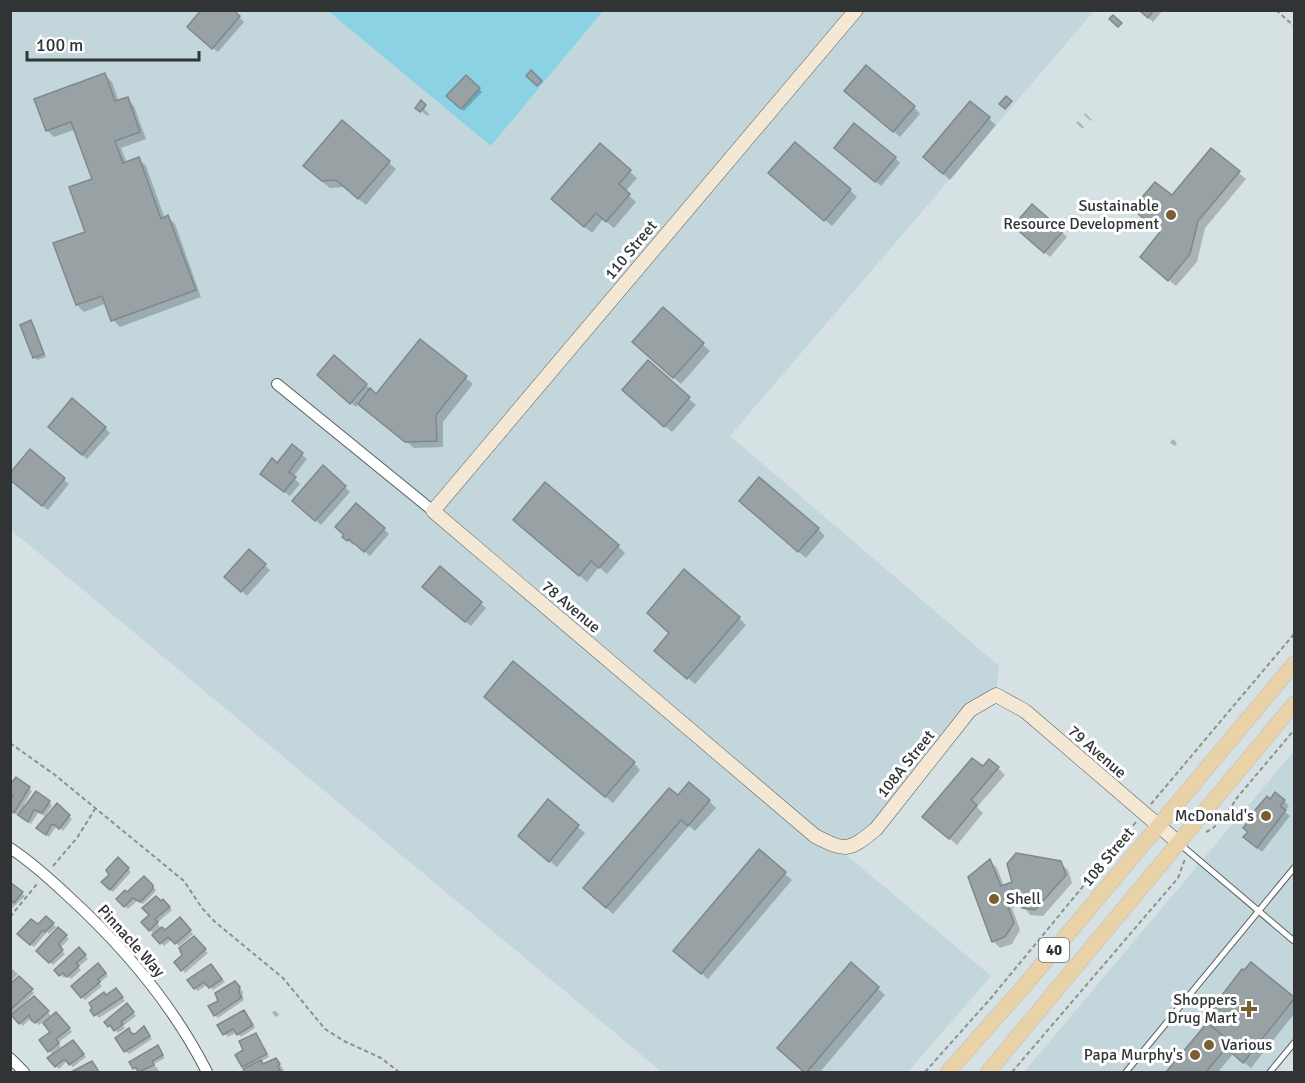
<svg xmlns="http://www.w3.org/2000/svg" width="1305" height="1083" font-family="Signika,sans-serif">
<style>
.built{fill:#c3d6db}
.green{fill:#8ad2e4}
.shadow{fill:#0003}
.building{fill:#98a2a4;stroke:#7f888b;stroke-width:1.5}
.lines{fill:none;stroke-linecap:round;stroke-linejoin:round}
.lane-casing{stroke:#586163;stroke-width:7}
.street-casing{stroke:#586163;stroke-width:12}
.secondary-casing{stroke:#586163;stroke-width:15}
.primary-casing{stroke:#bdbebe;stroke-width:16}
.path{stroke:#8a9193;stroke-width:2;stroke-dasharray:4.5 3;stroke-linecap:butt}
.lane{stroke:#fff;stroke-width:5}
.street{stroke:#fff;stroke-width:10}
.secondary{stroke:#f4e8d4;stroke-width:14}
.primary{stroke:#e9d1a8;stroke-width:15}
.poi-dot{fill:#795e30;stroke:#fff;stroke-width:2}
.labels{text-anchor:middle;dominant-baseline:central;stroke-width:6;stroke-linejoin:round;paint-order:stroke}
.shield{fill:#fff;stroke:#6e7172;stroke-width:1.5}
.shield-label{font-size:15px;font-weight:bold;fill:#303435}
.poi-label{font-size:16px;fill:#303435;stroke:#fff;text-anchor:end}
.street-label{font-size:16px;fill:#303435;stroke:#fff}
</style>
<rect width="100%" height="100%" fill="#d6e1e3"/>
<g class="built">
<path d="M 10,11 L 328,11 L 491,146 L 603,11 L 1094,11 L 730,436 L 999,666 L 996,695 L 970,710 L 876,829 L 838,848 L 991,976 L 908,1072 L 662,1072 L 11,530 Z"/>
<path d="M 1294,751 L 1294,1043 L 1270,1072 L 1024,1072 Z"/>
</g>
<path class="green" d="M 328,11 L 603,11 L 491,146 Z"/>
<g class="shadow">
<path d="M 1140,10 L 1163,10 L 1153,22 Z"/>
<path d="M 239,17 L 244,22 L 218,52 L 194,32 Z"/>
<path d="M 105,75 L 112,82 L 119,102 L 127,99 L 134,106 L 146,139 L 121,148 L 127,163 L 139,159 L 146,166 L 165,219 L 168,217 L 175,224 L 201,297 L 120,327 L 113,320 L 107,303 L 84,312 L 77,305 L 94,180 L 76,129 L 54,137 L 47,130 Z"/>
<path d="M 466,77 L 482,92 L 464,111 L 448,96 Z"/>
<path d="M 853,98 L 914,107 L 920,114 L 900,137 Z"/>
<path d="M 421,102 L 426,107 L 424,109 L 429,114 L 428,116 L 417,108 Z"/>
<path d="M 970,103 L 996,125 L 950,180 L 932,164 Z"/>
<path d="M 1085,113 L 1092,120 L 1091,121 L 1084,115 Z"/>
<path d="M 1078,121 L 1084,127 L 1083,129 L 1076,123 Z"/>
<path d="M 342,122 L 396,169 L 366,205 L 344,187 L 330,188 L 312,173 Z"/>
<path d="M 600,145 L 637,178 L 625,192 L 636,202 L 614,228 L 603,219 L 592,233 L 560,206 Z"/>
<path d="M 1211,150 L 1246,179 L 1205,228 L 1197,262 L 1176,286 L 1149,263 L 1161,233 L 1172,198 Z"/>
<path d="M 841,153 L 895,158 L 900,163 L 881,186 Z"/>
<path d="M 777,180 L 850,190 L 857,197 L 832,226 Z"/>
<path d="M 1020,231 L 1062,232 L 1067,237 L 1050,257 Z"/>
<path d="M 663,309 L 710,351 L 681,384 L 641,349 Z"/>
<path d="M 30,322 L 34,325 L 46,357 L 37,360 L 34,357 Z"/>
<path d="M 420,341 L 473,384 L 443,422 L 443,447 L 414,448 L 359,403 L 356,407 L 324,380 L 366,385 L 377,396 Z"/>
<path d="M 648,362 L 696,405 L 672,432 L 631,397 Z"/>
<path d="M 105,428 L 110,433 L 87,459 L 55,432 Z"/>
<path d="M 1173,439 L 1177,443 L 1175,446 L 1170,443 Z"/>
<path d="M 292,446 L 307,459 L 293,477 L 300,484 L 290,496 L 267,479 Z"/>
<path d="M 30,451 L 69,484 L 48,510 L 14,482 Z"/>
<path d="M 345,487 L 350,492 L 321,525 L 299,506 Z"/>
<path d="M 747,508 L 818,529 L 825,536 L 806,558 Z"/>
<path d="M 522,527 L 618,546 L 625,553 L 607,574 L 599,567 L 587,582 Z"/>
<path d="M 384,529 L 389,534 L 370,556 L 355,543 L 353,545 L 344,537 Z"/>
<path d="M 249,551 L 270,570 L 247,596 L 226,576 Z"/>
<path d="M 440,568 L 486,608 L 471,626 L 429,592 Z"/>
<path d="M 739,618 L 746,625 L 695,684 L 663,657 Z"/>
<path d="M 492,704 L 634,763 L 640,770 L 613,803 Z"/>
<path d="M 983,768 L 998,768 L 1005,775 L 977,807 L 983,813 L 957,845 L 931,823 Z"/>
<path d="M 16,779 L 32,791 L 24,805 L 27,807 L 49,802 L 52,805 L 45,816 L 38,813 L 31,824 L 10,810 L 15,796 Z"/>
<path d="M 678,797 L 709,801 L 716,808 L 695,831 L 689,826 L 613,914 L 592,895 Z"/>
<path d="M 1271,801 L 1284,801 L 1289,806 L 1284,811 L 1290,816 L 1262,852 L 1250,842 Z"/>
<path d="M 548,802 L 585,833 L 557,867 L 527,842 Z"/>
<path d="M 57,805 L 72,819 L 63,831 L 59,827 L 55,828 L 49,837 L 41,831 Z"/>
<path d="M 759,851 L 792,880 L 708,979 L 682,957 Z"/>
<path d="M 118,859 L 131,872 L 113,892 L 103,882 L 111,875 Z"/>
<path d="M 990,861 L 997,868 L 1004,886 L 1060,863 L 1068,870 L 1072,883 L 1043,916 L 1030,915 L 1022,904 L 1012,908 L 1020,930 L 1012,944 L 1000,948 L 993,941 Z"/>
<path d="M 144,878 L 156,890 L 155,892 L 143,904 L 137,901 L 128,909 L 118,899 L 127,894 Z"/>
<path d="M 11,885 L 25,896 L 10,910 L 10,886 Z"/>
<path d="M 163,901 L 172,910 L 157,923 L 160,927 L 165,932 L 180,919 L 193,934 L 179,946 L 172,939 L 164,946 L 143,922 Z"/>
<path d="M 46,918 L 56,927 L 49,934 L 47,932 L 34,947 L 22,937 Z"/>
<path d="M 58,929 L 69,939 L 62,946 L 61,950 L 65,954 L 53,965 L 38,951 Z"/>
<path d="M 194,938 L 208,953 L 185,973 L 176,962 L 184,956 Z"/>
<path d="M 79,949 L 88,959 L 78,967 L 81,970 L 71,979 L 67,975 L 64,978 L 56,970 Z"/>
<path d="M 851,964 L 885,995 L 820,1072 L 806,1072 L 786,1055 Z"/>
<path d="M 1251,964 L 1294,999 L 1294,1014 L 1251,1068 L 1233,1054 L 1218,1072 L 1168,1072 L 1209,1023 Z"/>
<path d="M 10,967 L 18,974 L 11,981 L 13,983 L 19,978 L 34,993 L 23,1004 L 25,1005 L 34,998 L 52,1017 L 56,1014 L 72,1032 L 58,1043 L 61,1047 L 54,1052 L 56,1054 L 76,1045 L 86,1057 L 73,1067 L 66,1062 L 59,1069 L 56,1066 L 54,1055 L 49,1051 L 52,1032 L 44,1021 L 39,1025 L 31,1018 L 23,1026 L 13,1016 L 15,1016 L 10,1011 Z"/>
<path d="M 101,968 L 108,976 L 99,983 L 102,986 L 85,1000 L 82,997 Z"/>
<path d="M 214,969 L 225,982 L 213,990 L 208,984 L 198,991 L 195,988 Z"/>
<path d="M 234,983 L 243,992 L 242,997 L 244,1000 L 218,1018 L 215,1015 L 220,1001 Z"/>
<path d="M 119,993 L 125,1001 L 99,1018 L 96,1015 Z"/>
<path d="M 130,1008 L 136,1016 L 123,1026 L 125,1028 L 118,1033 L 114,1028 L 112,1029 L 106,1022 Z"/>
<path d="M 276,1011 L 279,1015 L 275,1017 L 272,1012 Z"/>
<path d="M 247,1015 L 255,1028 L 241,1037 L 237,1032 L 228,1037 L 219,1026 Z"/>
<path d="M 129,1030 L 133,1035 L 147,1031 L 152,1039 L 129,1054 L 125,1051 Z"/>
<path d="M 258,1038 L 269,1057 L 260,1062 L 264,1065 L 275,1059 L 284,1070 L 283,1072 L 246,1072 L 243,1066 Z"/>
<path d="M 158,1047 L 165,1058 L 154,1064 L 160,1072 L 137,1072 L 131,1063 Z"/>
</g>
<g class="building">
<path d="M 201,10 L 233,10 L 240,16 L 212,49 L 187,27 Z"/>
<path d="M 1139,10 L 1154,10 L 1148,18 Z"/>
<path d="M 1113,15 L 1122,23 L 1118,27 L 1109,19 Z"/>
<path d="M 866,65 L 915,106 L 893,132 L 844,91 Z"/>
<path d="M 531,70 L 542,81 L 537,86 L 526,76 Z"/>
<path d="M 105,73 L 115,101 L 128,97 L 140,132 L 115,141 L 123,163 L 139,157 L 161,219 L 168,215 L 196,290 L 111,321 L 102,296 L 76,305 L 53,243 L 85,232 L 69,187 L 92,179 L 71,122 L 46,131 L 34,99 Z"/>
<path d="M 466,75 L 480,88 L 461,109 L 446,96 Z"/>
<path d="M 1006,96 L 1012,101 L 1005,109 L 999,104 Z"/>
<path d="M 421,100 L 426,105 L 420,112 L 415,108 Z"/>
<path d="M 970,101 L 990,117 L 943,174 L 923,157 Z"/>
<path d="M 342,120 L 390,161 L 358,199 L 336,180 L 322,181 L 303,166 Z"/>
<path d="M 854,123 L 896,157 L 875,182 L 834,148 Z"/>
<path d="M 795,142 L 851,189 L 824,221 L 768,173 Z"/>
<path d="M 600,143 L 631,170 L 619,184 L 630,194 L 606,222 L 596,213 L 584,227 L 551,199 Z"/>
<path d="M 1211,148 L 1240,171 L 1198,221 L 1190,254 L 1168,281 L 1140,257 L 1160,232 L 1132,209 L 1155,182 L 1172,195 Z"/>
<path d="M 1032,204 L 1063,231 L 1044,253 L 1013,226 Z"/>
<path d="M 663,307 L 704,343 L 673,378 L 632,342 Z"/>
<path d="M 31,320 L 44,354 L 33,358 L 20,325 Z"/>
<path d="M 420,339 L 467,376 L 436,415 L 437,441 L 405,442 L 358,404 L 370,388 L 376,394 Z"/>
<path d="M 334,355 L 367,384 L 350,404 L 317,375 Z"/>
<path d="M 648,360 L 690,397 L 664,427 L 622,390 Z"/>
<path d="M 72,398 L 106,427 L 82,455 L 48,427 Z"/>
<path d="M 292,444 L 303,453 L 289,472 L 296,477 L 284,492 L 260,474 L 272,458 L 277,463 Z"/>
<path d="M 30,449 L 65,478 L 42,506 L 10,480 L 10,473 Z"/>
<path d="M 323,465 L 346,486 L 315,521 L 292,501 Z"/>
<path d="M 759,477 L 819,528 L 798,552 L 739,501 Z"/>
<path d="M 545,482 L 619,545 L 599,568 L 591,561 L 579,576 L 513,520 Z"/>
<path d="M 356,503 L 385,528 L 364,552 L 349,539 L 347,541 L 342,537 L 344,535 L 335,527 Z"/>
<path d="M 249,549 L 266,564 L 241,592 L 224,577 Z"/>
<path d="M 440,566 L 482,602 L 465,622 L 422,587 Z"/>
<path d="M 684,569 L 740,617 L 687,679 L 654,651 L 669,633 L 647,613 Z"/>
<path d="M 513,661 L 635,762 L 605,797 L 484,697 Z"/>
<path d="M 972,758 L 983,766 L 989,759 L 999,767 L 971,800 L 977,805 L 949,839 L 922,817 Z"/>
<path d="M 16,777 L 30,787 L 14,813 L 10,810 L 10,798 L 13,796 L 10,792 L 10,785 Z"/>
<path d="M 689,782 L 710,800 L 688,826 L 681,820 L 606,908 L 583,888 L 669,788 L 678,795 Z"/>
<path d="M 36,791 L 50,801 L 42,813 L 34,810 L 28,822 L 18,815 Z"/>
<path d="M 1275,792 L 1285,800 L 1280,806 L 1286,810 L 1257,848 L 1243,837 L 1248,832 L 1243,828 L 1247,823 L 1245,822 L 1267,796 L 1270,799 Z"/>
<path d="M 548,799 L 579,825 L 549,862 L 518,836 Z"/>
<path d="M 57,803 L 70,815 L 59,829 L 55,825 L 51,825 L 46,835 L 36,828 Z"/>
<path d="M 759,849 L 786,872 L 701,974 L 673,951 Z"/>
<path d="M 1016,853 L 1061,861 L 1066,875 L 1035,910 L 1022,908 L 1018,897 L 1006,901 L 1014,923 L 1005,937 L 992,942 L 968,877 L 990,859 L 1001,886 L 1012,882 L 1007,864 Z"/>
<path d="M 118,857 L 129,868 L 110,890 L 101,882 L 109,875 L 106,870 Z"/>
<path d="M 144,876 L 153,885 L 153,889 L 140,902 L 133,898 L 124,907 L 116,899 L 125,890 L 127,892 Z"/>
<path d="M 11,883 L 23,892 L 14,903 L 12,901 L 10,904 Z"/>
<path d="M 156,896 L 161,901 L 163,899 L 170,907 L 155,919 L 158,922 L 149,931 L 141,922 L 149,915 L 142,908 Z"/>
<path d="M 46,916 L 54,923 L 45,932 L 43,930 L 30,945 L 17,934 L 31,919 L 38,924 Z"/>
<path d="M 180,917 L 191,930 L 175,944 L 168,937 L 160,944 L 152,935 L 162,927 L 165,930 Z"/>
<path d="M 58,927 L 67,935 L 59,943 L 59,945 L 63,950 L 49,963 L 36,951 Z"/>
<path d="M 194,936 L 206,949 L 181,971 L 174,962 L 182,955 L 179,948 Z"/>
<path d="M 79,947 L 86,955 L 76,963 L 79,966 L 67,977 L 63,973 L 59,976 L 54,970 Z"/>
<path d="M 851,962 L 879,987 L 807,1072 L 804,1072 L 777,1048 Z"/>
<path d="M 1251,962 L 1294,997 L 1294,999 L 1243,1063 L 1226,1048 L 1231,1042 L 1203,1020 L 1242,969 L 1244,970 Z"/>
<path d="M 98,963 L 106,973 L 98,979 L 100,982 L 81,998 L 71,986 Z"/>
<path d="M 211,964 L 222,979 L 209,988 L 204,982 L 194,989 L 187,980 Z"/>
<path d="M 19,976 L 33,989 L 10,1010 L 10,984 Z"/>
<path d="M 235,981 L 240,987 L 239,993 L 242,997 L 214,1016 L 208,1006 L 218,1001 L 215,993 Z"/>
<path d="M 116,988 L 123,997 L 94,1016 L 90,1010 L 92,1008 L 89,1003 L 104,992 L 106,995 Z"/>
<path d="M 34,996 L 49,1011 L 35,1023 L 31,1020 L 29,1015 L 19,1024 L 11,1015 Z"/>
<path d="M 127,1003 L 134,1012 L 121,1022 L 123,1024 L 114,1031 L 110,1025 L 108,1027 L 104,1022 Z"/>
<path d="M 244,1010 L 253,1025 L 237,1035 L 233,1029 L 223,1035 L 217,1025 Z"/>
<path d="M 56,1012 L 70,1028 L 56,1039 L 59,1043 L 48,1052 L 39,1040 L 50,1032 L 43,1023 Z"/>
<path d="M 1207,1023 L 1231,1042 L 1206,1072 L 1166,1072 Z"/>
<path d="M 144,1026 L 150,1036 L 124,1052 L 115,1038 L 129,1028 L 131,1033 L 135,1034 Z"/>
<path d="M 256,1033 L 267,1054 L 242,1067 L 235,1055 L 243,1050 L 239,1041 Z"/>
<path d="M 73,1040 L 84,1054 L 69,1065 L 66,1060 L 63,1060 L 55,1067 L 47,1058 Z"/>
<path d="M 158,1045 L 163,1055 L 152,1061 L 154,1065 L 139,1072 L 136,1067 L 133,1069 L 129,1062 Z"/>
<path d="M 276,1058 L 280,1064 L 278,1067 L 281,1072 L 244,1072 L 243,1069 L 261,1060 L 263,1064 Z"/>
<path d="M 92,1061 L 98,1070 L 97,1072 L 71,1072 Z"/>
</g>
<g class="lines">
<g class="lane-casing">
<g id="lane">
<path d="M 1181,845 L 1294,941"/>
<path d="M 1126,1072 L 1294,868"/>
<path d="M 1270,1072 L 1294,1043"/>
</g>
</g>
<g class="street-casing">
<g id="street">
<path d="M 277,384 L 433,511"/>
<path d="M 10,848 C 31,862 49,878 67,895 C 123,946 173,1005 207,1072"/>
<path d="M 10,1058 L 24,1072"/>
</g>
</g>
<g class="secondary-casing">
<path id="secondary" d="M 856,10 L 433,511 L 815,836 C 846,852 849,851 876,829 L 970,710 L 996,695 L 1025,711 L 1180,844"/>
</g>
<g class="primary-casing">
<g id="primary">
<path d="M 948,1072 L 1025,985 L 1294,664"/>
<path d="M 988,1072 L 1294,704"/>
</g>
</g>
<g class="path">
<path d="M 1276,10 L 1294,26"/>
<path d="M 10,743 L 55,775 L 184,881 L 202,908 L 214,921 L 283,978 L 325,1029 L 344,1041 L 381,1058 L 399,1072"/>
<path d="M 1151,804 L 1294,634"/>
<path d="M 1206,832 C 1218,827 1230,810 1236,799 L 1294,730"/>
<path d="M 53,866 L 77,838 L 95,809"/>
<path d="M 10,917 L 37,884"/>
<path d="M 925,1072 L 991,998 L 1136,822"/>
<path d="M 1012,1072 L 1178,878 L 1185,859"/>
</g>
<use href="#lane" class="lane"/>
<use href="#street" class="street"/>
<use href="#secondary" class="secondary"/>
<use href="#primary" class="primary"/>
</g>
<g class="poi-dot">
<circle cx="1171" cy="215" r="6"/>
<circle cx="1266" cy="816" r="6"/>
<circle cx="994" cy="899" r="6"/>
<path d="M1246 1000h6v6h6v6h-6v6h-6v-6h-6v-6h6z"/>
<circle cx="1209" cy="1045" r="6"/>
<circle cx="1195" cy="1055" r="6"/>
</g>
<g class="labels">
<rect class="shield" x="1039" y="938" width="30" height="24" rx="4.5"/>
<g class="shield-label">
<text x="1054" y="950">40</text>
</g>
<g class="poi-label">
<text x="1159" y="206">Sustainable<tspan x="1159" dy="18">Resource Development</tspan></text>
<text x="1254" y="816">McDonald's</text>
<text x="1006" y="899" text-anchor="start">Shell</text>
<text x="1237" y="1000">Shoppers<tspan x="1237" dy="18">Drug Mart</tspan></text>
<text x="1221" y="1045" text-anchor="start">Various</text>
<text x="1183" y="1055">Papa Murphy's</text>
</g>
<g class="street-label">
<text transform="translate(631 250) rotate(-50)">110 Street</text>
<text transform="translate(571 607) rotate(40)">78 Avenue</text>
<text transform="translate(1097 752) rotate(41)">79 Avenue</text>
<text transform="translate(906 764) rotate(-51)">108A Street</text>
<text transform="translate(1108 857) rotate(-50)">108 Street</text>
<text transform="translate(131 941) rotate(48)">Pinnacle Way</text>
</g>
</g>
<rect width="1305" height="1083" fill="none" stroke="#303435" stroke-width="24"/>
<path d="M27 51v9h172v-9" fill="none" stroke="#303435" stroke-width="3"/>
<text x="36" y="51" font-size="18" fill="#303435" stroke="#ffffff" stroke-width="4.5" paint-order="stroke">100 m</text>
</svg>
